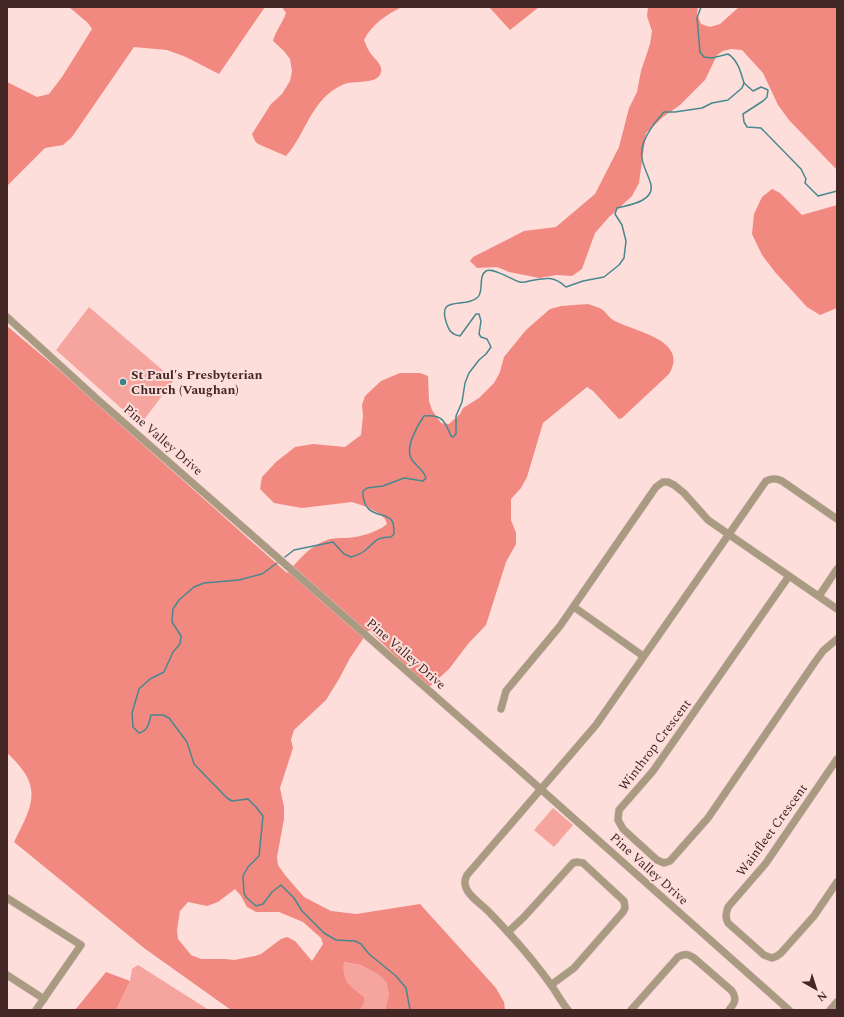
<svg xmlns="http://www.w3.org/2000/svg" width="844" height="1017" font-family="Spectral,serif">
<style>
.green{fill:#f5a59d}
.forest{fill:#f18981;fill-rule:evenodd}
.lines{fill:none;stroke-linecap:round;stroke-linejoin:round}
.stream{stroke:#47888f;stroke-width:1.5}
.minor-casing{stroke:#d8b9b6;stroke-width:8}
.minor{stroke:#a89b82;stroke-width:7}
.poi-dot{fill:#3b838b;stroke:#fddedb;stroke-width:1.5}
.labels{text-anchor:middle;dominant-baseline:central;stroke-width:4;stroke-linejoin:round;paint-order:stroke}
.poi-label{font-size:13px;font-weight:bold;fill:#432724;stroke:#fddedb;text-anchor:start}
.street-label{font-size:13px;fill:#432724;stroke:#fddedb}
</style>
<rect width="100%" height="100%" fill="#fddedb"/>
<g class="green">
<path d="M 89,307 L 174,380 L 140,425 L 56,350 Z"/>
<path d="M 553,808 L 573,825 L 554,847 L 534,830 Z"/>
<path d="M 344,962 L 361,965 L 379,975 L 386,982 L 389,994 L 385,1010 L 360,1010 L 364,1003 L 364,997 L 348,985 L 343,976 Z"/>
<path d="M 138,965 L 209,1010 L 116,1010 L 130,981 L 132,969 Z"/>
</g>
<g class="forest">
<path d="M 69,7 L 265,7 L 219,74 L 186,57 L 167,50 L 134,47 L 72,137 L 63,145 L 45,148 L 7,186 L 7,82 L 37,97 L 49,94 L 62,77 L 92,29 L 88,23 Z"/>
<path d="M 282,7 L 402,7 C 386,15 372,24 364,40 C 366,44 367,48 369,51 C 373,58 383,64 381,72 C 379,84 357,81 348,83 C 343,84 336,88 332,91 C 309,108 304,136 286,156 L 258,144 L 255,141 L 252,134 L 271,104 L 282,94 L 290,81 L 292,71 L 290,59 L 284,51 L 273,41 C 276,30 282,24 286,13 Z"/>
<path d="M 489,7 L 539,7 L 510,30 Z"/>
<path d="M 648,7 L 698,7 L 697,14 L 701,24 L 710,27 L 720,24 L 739,7 L 837,7 L 837,170 L 789,120 L 778,105 L 763,73 L 742,50 L 731,49 L 723,51 L 717,55 L 705,80 L 680,105 L 663,117 L 646,133 L 639,183 L 632,196 L 609,217 L 595,233 L 582,269 L 572,276 L 557,275 L 539,278 L 509,272 L 497,267 L 477,268 L 470,261 L 473,257 L 524,231 L 556,227 L 595,194 L 619,147 L 629,108 L 637,92 L 641,71 L 650,44 L 652,31 L 647,16 Z"/>
<path d="M 772,189 L 780,193 L 802,215 L 837,205 L 837,308 L 820,315 L 807,307 L 775,272 L 762,255 L 752,234 L 754,214 L 762,197 Z"/>
<path d="M 588,304 C 593,306 599,307 603,310 C 607,314 611,320 617,322 C 638,332 689,341 669,374 L 622,418 L 619,419 L 593,391 L 587,387 L 543,423 L 527,477 L 521,488 L 511,499 L 511,520 L 516,533 L 516,544 L 506,562 L 486,625 L 468,644 L 449,669 L 428,688 L 369,630 L 350,658 L 339,679 L 326,700 L 294,730 L 291,740 L 293,748 L 280,788 L 284,807 L 284,819 L 277,857 L 278,865 L 285,875 L 304,897 L 331,911 L 356,914 L 420,904 L 496,988 L 504,1002 L 505,1010 L 385,1010 L 389,994 L 386,982 L 379,975 L 361,965 L 344,962 C 342,983 349,985 364,997 L 364,1003 L 360,1010 L 231,1010 L 144,948 L 14,842 C 34,803 43,786 7,753 L 7,326 L 58,369 L 287,573 C 300,559 308,547 327,540 C 333,538 340,538 346,538 C 360,537 376,533 387,524 L 385,519 L 380,514 L 367,507 L 352,502 L 302,508 L 274,503 L 260,489 L 262,477 L 276,462 L 295,447 L 313,444 L 345,447 L 361,435 L 363,416 L 362,405 L 365,396 L 381,381 L 400,373 L 420,373 L 428,376 L 429,401 L 432,410 L 441,423 L 449,424 L 460,414 L 463,408 L 479,398 L 494,383 L 500,372 L 504,357 L 526,330 L 550,309 L 561,306 ZM 235,889 L 241,896 L 247,907 L 256,912 L 279,912 L 303,922 L 321,938 L 323,944 L 312,961 L 295,941 L 287,937 L 281,939 L 261,954 L 255,956 L 234,960 L 225,959 L 201,959 L 191,955 L 178,939 L 177,930 L 180,911 L 188,902 L 207,906 L 218,902 Z"/>
<path d="M 106,972 L 130,981 L 116,1010 L 75,1010 Z"/>
</g>
<g class="lines">
<g class="stream">
<path d="M 701,7 L 697,18 L 700,52 L 704,57 L 712,58 L 728,54 C 738,60 741,73 744,83"/>
<path d="M 744,83 L 753,91 L 761,87 L 768,90 L 767,97 L 763,101 L 743,114 L 744,122 L 747,127 L 761,128 L 801,169 L 806,179 L 805,183 L 818,196 L 837,191"/>
<path d="M 285,557 L 294,550 L 333,542 L 344,554 L 351,557 C 355,556 360,554 363,552 C 377,542 372,538 391,537 L 394,534 C 394,530 394,524 392,521 C 388,511 362,520 363,491 L 367,488 L 383,486 L 404,478 L 423,481 L 426,478 C 424,470 416,466 412,460 C 404,449 417,426 424,416 C 442,414 445,421 451,436 L 453,437 L 456,434 L 456,416 L 462,402 L 465,383 L 469,373 L 479,360 L 486,354 L 491,347 L 487,339 L 481,337 L 479,334 L 481,321 L 479,314 L 476,314 L 460,336 C 454,335 450,333 448,327 C 434,292 465,310 478,297 C 484,290 478,276 486,271 C 493,267 512,280 520,282 C 523,283 526,282 529,281 C 545,278 553,275 566,287 L 583,281 L 604,277 L 619,265 L 624,258 L 626,241 L 622,225 L 615,214 L 617,208 C 628,205 654,202 651,185 C 649,176 643,167 642,158 C 639,142 654,123 664,112 L 675,112 L 702,108 L 712,103 L 728,100 L 742,88 L 744,83"/>
<path d="M 277,563 L 262,574 L 239,580 L 204,583 L 194,587 L 179,600 L 173,609 L 172,622 L 181,636 L 180,644 L 173,652 L 164,672 L 150,679 L 139,689 L 132,713 L 133,727 L 139,733 C 148,731 149,723 151,715 L 163,715 L 169,718 L 187,742 L 194,764 L 227,798 L 232,801 L 248,799 L 256,807 L 263,816 L 259,856 L 248,867 L 243,876 L 244,893 L 246,897 L 256,906 L 263,904 L 272,892 L 281,885 L 294,898 L 302,911 L 324,933 L 336,940 L 355,941 L 361,944 L 369,954 L 396,976 L 406,988 L 410,1010"/>
</g>
<g class="minor-casing">
<g id="minor">
<path d="M 7,317 L 97,399 L 517,768 L 789,1010"/>
<path d="M 789,576 L 653,771 L 619,810 L 618,820 L 623,829 L 657,860 L 664,863 L 670,861 L 708,818 L 815,662 L 823,651 L 837,639"/>
<path d="M 819,596 L 837,569"/>
<path d="M 574,607 L 643,656"/>
<path d="M 501,709 L 506,691 L 560,626 L 656,487 L 663,482 L 668,482 L 674,485 L 684,493 L 708,520 L 837,609"/>
<path d="M 837,759 L 766,863 L 728,907 C 726,913 725,917 728,923 L 764,955 L 772,958 L 777,956 L 781,953 L 814,916 L 837,882"/>
<path d="M 7,898 L 81,945 L 36,1010"/>
<path d="M 508,932 L 524,917 L 573,863 L 577,862 L 583,863 L 624,901 L 625,908 L 623,912 L 574,968 L 551,985"/>
<path d="M 7,975 L 44,999"/>
<path d="M 568,1010 C 561,1002 557,993 551,985 C 533,959 512,936 490,913 C 480,902 458,891 467,875 L 596,725 L 766,481 C 772,478 776,478 782,481 L 837,519"/>
<path d="M 631,1010 L 678,957 C 685,953 688,954 694,958 L 732,991 C 737,999 735,1003 729,1010"/>
<path d="M 830,1010 L 837,1002"/>
</g>
</g>
<use href="#minor" class="minor"/>
</g>
<circle class="poi-dot" cx="123" cy="382" r="4"/>
<g class="labels">
<g class="poi-label">
<text x="131" y="375">St Paul's Presbyterian<tspan x="131" dy="15">Church (Vaughan)</tspan></text>
</g>
<g class="street-label">
<text transform="translate(163 440) rotate(41)">Pine Valley Drive</text>
<text transform="translate(406 654) rotate(41)">Pine Valley Drive</text>
<text transform="translate(655 745) rotate(-53)">Winthrop Crescent</text>
<text transform="translate(772 830) rotate(-54)">Wainfleet Crescent</text>
<text transform="translate(649 869) rotate(42)">Pine Valley Drive</text>
</g>
</g>
<rect width="844" height="1017" fill="none" stroke="#432724" stroke-width="16"/>
<g transform="translate(816 989) rotate(141)" stroke="#fddedb" stroke-width="3" paint-order="stroke">
<path d="M0-3L7 15L0 10L-7 15Z" fill="#432724"/>
<text y="-6" font-size="11" font-weight="bold" text-anchor="middle" fill="#432724">N</text>
</g>
</svg>
